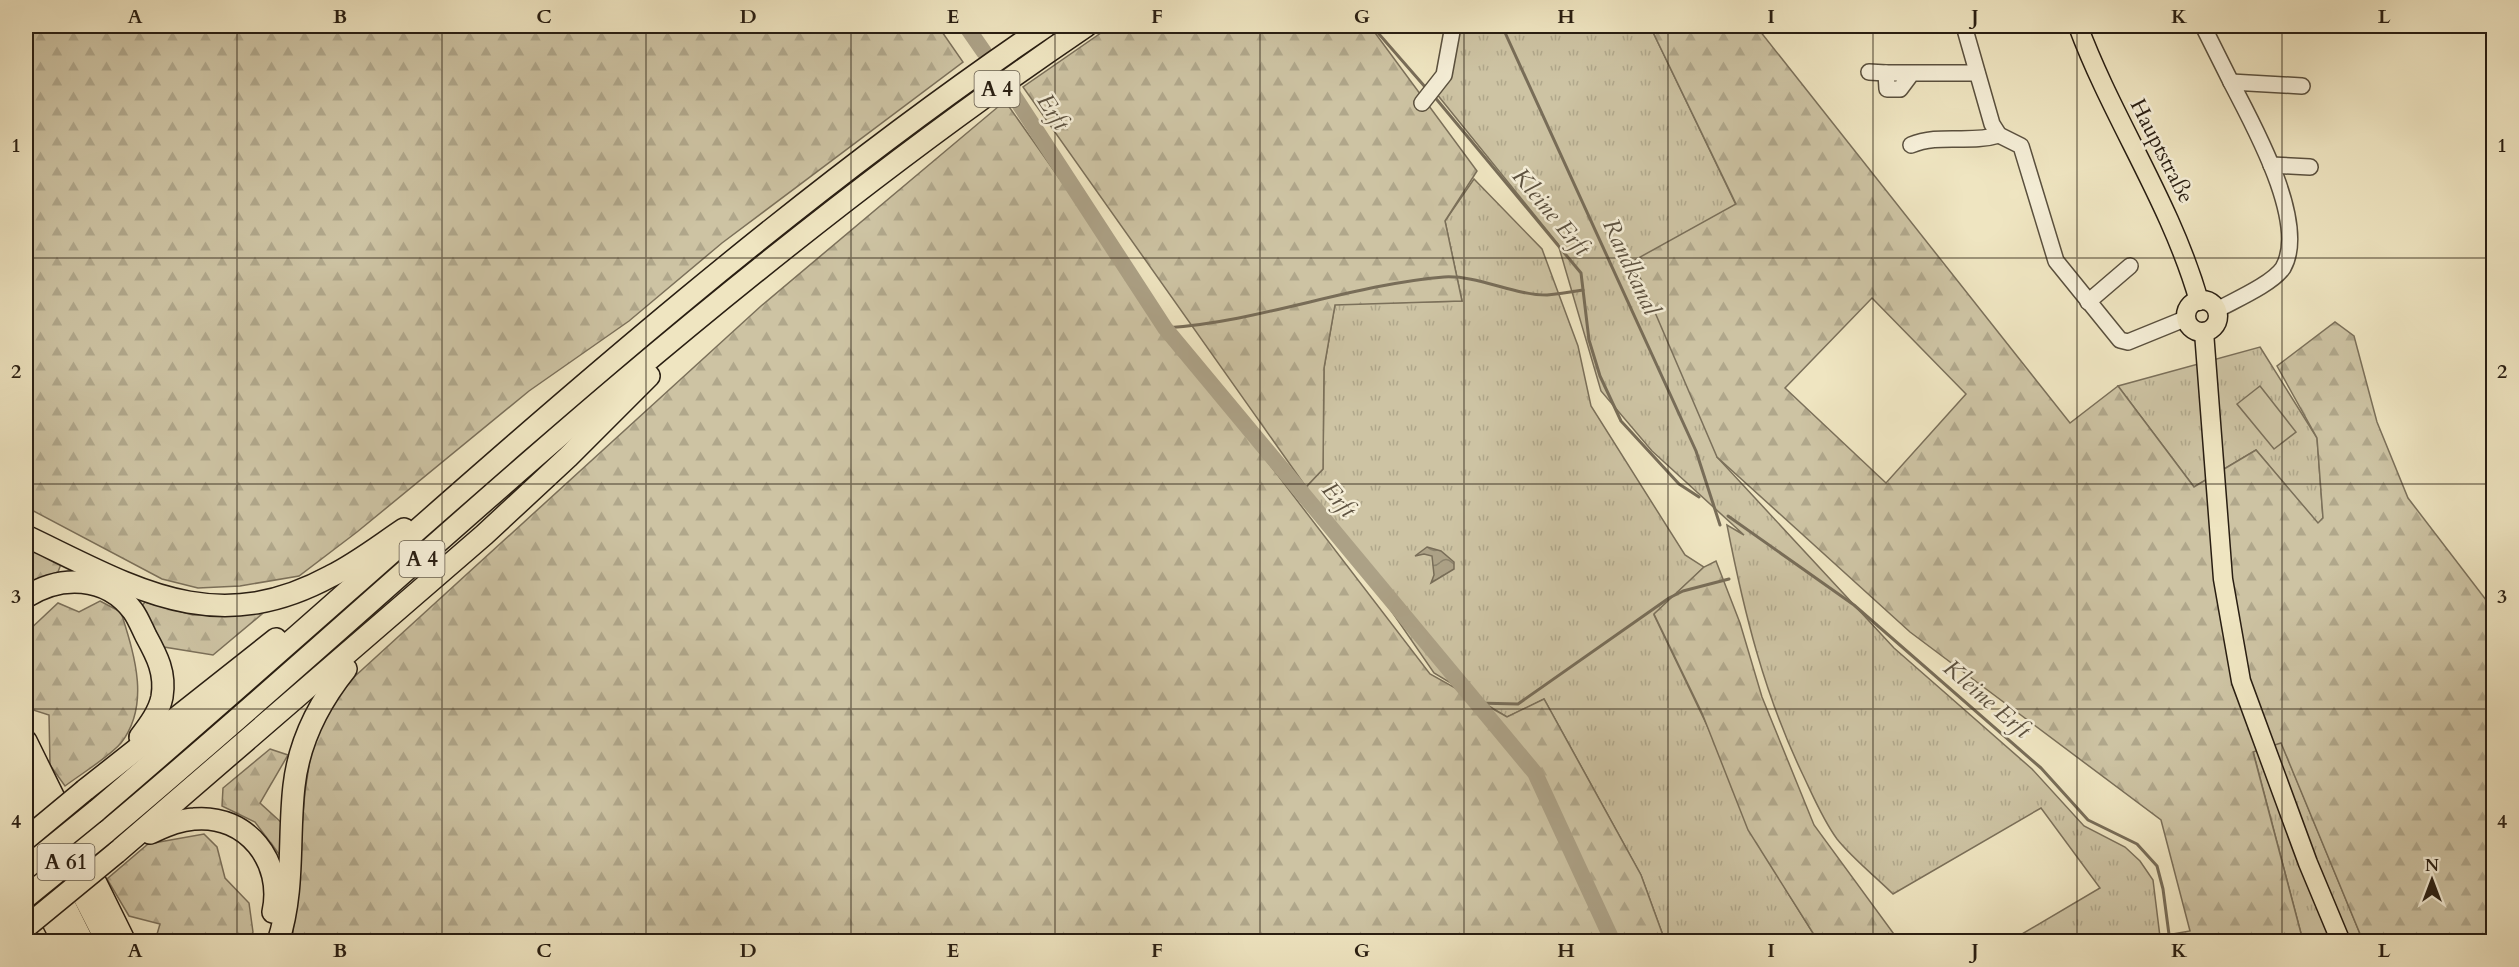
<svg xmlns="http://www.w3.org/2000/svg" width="2519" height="967" font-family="Cardo,serif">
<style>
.grass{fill:url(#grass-tufts);stroke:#7b705a;stroke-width:1.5}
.forest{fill:url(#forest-firs);stroke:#7b705a;stroke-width:1.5;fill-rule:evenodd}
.park{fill:#cdc3a3;stroke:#7b705a;stroke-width:1.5}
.water{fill:url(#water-waves);stroke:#786d58;stroke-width:1.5}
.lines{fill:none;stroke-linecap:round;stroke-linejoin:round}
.stream{stroke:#786d58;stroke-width:3}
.river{stroke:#aca186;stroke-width:16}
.minor-casing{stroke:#5a503e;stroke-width:18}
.major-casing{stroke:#291e12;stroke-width:21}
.highway-casing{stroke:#291e12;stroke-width:24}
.minor{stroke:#f5eed7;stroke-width:15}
.major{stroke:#efe5c1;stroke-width:18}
.highway{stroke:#efe5c1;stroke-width:21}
.highway-bridge-casing{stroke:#291e12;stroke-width:24;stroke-linecap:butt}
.highway-bridge{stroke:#efe5c1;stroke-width:21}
.grid{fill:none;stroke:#291e12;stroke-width:1.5;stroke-opacity:0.55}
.labels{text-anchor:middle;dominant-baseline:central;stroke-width:5;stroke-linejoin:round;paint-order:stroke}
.shield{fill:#f5eed7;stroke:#665c4d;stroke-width:1.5}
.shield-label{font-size:21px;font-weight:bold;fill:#291e12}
.street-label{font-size:22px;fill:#291e12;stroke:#f5eed7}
.water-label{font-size:24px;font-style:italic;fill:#5d5240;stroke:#f5eed7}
.neatline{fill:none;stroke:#291e12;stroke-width:2}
.grid-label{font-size:20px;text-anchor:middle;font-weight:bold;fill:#291e12}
</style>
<defs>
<pattern id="grass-tufts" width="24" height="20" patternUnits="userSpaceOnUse" patternTransform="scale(1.5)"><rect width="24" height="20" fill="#cdc3a3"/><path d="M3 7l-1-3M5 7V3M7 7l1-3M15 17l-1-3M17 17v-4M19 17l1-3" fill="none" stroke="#b0a78b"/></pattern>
<pattern id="forest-firs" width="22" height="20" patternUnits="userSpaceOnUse" patternTransform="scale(1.5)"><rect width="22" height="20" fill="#cdc3a3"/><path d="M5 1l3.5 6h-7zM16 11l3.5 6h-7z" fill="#b0a78b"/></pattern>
<pattern id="water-waves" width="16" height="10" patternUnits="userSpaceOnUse" patternTransform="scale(1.5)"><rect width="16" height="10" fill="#aca186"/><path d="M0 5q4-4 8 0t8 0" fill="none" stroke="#8c836c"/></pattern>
</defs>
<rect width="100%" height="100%" fill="#efe5c1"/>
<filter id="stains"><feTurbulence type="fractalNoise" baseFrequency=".00333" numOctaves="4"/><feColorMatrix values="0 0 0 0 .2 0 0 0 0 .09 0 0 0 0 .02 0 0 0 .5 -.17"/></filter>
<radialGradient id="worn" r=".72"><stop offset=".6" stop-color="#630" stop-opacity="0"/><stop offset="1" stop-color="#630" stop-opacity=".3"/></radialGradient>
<g class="grass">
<path d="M 1459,26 L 1650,26 L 1736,205 L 1717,457 L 1894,648 L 2032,769 L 2084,826 L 2125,847 L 2140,861 L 2153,880 L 2160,937 L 2132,942 L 2010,941 L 2100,888 L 2041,808 L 1893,894 C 1875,876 1853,859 1837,839 C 1823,820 1813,796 1803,775 C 1764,694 1744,612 1727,525 L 1744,535 L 1652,451 L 1601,391 L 1558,244 L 1436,93 Z"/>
<path d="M 1474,179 L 1542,249 L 1578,346 L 1591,406 L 1685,555 L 1704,567 L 1654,615 L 1786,890 L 1818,941 L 1665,941 L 1641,875 L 1544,699 L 1507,717 L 1434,673 L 1306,487 L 1323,469 L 1324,368 L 1335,304 L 1462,301 L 1445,221 Z"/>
<path d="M 2260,347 L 2317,438 L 2323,518 L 2318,524 L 2256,450 L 2194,487 L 2118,386 Z"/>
<path d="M 2281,742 L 2363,941 L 2303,941 L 2253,751 Z"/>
</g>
<g class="forest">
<path d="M 26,26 L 938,26 L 963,62 L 722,243 L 629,321 L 529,391 L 357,532 L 299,576 L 240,586 L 198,588 L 162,579 L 26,507 Z"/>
<path d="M 1111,26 L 1370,26 L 1477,171 L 1445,221 L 1462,301 L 1335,305 L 1324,368 L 1323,469 L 1306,487 L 1023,87 Z"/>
<path d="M 1650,26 L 1756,26 L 2070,423 L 2118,386 L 2194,487 L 2256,450 L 2318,523 L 2323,518 L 2317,438 L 2277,366 L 2335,322 L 2354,336 L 2377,422 L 2408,498 L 2493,609 L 2493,941 L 2363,941 L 2281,743 L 2253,752 L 2303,941 L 2132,941 L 2190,931 L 2161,820 L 1910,632 L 1717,457 L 1633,261 L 1736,204 ZM 1872,298 L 1966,394 L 1886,483 L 1785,388 Z"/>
<path d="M 1005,101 L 1165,328 L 1430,674 L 1507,717 L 1544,699 L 1641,875 L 1665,941 L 292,942 L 305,792 L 312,746 L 331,706 L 353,678 L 761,306 Z"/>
<path d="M 26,547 L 61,564 L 58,572 L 26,583 Z"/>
<path d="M 1716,561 L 1740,623 L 1762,697 L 1814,825 L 1899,941 L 1818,941 L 1748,830 L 1702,713 L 1654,614 L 1704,567 Z"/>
<path d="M 100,601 L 121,612 C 134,654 151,704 121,743 C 109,757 81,774 65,786 L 50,765 L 49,715 L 30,709 L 26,695 L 26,633 L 58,603 L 79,612 Z"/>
<path d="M 145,602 L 193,615 L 262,614 L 213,655 L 164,647 L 141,607 Z"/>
<path d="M 270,749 L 288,755 L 260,803 L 283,824 L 282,858 L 255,822 L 222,806 L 223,788 Z"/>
<path d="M 204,834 L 217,847 L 225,878 L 249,903 L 253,932 L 248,941 L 155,941 L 160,924 L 129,916 L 107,879 L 148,844 Z"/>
</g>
<path class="park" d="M 2260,386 L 2296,432 L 2274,449 L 2237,404 Z"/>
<path class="water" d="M 1427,547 L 1441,551 L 1454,562 L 1454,569 L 1431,583 L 1434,575 L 1432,556 L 1424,554 L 1415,556 Z"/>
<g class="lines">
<g class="stream">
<path d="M 1372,26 L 1426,88"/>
<path d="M 1502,26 L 1696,451 L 1720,525"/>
<path d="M 1433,95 L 1581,273 L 1589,340 L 1600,376 L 1621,421 L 1679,484 L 1699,497"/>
<path d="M 1165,328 C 1260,322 1349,285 1444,277 C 1478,275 1513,295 1547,295 C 1559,294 1571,292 1583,290"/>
<path d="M 1728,516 L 1854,605 L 2041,768 L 2088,820 L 2137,844 L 2157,866 L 2163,889 L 2170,942"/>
<path d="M 1476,703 L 1518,704 L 1669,598 L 1683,591 L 1729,579"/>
</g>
<g class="river">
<path d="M 966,26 L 984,52"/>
<path d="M 1014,96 L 1165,328 L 1535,773 L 1613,942"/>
</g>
<g class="minor-casing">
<g id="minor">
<path d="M 1964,26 L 1992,124 L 1999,135 L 2021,146 L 2056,261 L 2120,340 L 2128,342 L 2187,318"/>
<path d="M 2203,26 L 2231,82"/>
<path d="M 1869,72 L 1886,73"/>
<path d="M 1912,73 L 1900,89 L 1887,89 L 1886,73 L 1977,73"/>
<path d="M 1422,103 L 1444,75 L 1453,26"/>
<path d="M 1911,145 C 1939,133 1970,144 1999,135"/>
<path d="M 2271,165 L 2310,167"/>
<path d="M 2088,302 L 2130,266"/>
<path d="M 2217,310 C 2235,300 2272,284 2283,268 C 2309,223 2252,123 2231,82 L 2302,86"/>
</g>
</g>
<g class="major-casing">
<g id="major">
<path d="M 2078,26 C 2113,120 2171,203 2199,301"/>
<circle cx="2202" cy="316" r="16"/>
<path d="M 2204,332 L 2223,579 L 2241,681 L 2308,863 L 2341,942"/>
</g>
</g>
<g class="highway-casing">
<g id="highway">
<path d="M 26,536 C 133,587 213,640 331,576 C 357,563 380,545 404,529"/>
<path d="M 26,597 C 60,575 106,575 133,611 C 138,618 142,628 146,636 C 157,656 166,673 162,697 C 159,712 149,725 140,737"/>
<path d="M 26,741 L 125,942"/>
<path d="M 26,783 L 107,942"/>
<path d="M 85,790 L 276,639"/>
<path d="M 96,811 C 408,545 705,257 1046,26"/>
<path d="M 106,832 C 280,686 447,530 621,383 C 770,257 925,135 1086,26"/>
<path d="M 150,833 C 164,827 178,820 194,819 C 247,814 284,862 273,912"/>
<path d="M 32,840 L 83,942"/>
<path d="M 116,853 L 484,535 L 568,457 L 649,376"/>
<path d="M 26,868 L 63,942"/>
<path d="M 278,942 C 295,890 288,838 294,786 C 299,741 318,704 346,669"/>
</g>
</g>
<use href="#minor" class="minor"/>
<use href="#major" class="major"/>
<use href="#highway" class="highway"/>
<g class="highway-bridge-casing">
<g id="highway-bridge">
<path d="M 26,839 L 85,790"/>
<path d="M 26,868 L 96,811"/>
<path d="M 26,897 L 106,832"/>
<path d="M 26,927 L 116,853"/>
</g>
</g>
<use href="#highway-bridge" class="highway-bridge"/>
</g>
<path class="grid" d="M 237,26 L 237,942M 442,26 L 442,942M 646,26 L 646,942M 851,26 L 851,942M 1055,26 L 1055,942M 1260,26 L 1260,942M 1464,26 L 1464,942M 1668,26 L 1668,942M 1873,26 L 1873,942M 2077,26 L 2077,942M 2282,26 L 2282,942M 26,258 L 2494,258M 26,484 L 2494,484M 26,709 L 2494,709"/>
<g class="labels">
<g class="shield">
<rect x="974.5" y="71" width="45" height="36" rx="4.5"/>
<rect x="399.5" y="541" width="45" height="36" rx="4.5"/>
<rect x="37.5" y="844" width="57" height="36" rx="4.5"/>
</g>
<g class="shield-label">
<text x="997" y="89">A 4</text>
<text x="422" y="559">A 4</text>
<text x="66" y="862">A 61</text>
</g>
<g class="street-label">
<text transform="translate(2162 151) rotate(63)">Hauptstraße</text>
</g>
<g class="water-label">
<text transform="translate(1053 112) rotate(57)">Erft</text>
<text transform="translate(1551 212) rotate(50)">Kleine Erft</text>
<text transform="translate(1631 267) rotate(65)">Randkanal</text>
<text transform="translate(1339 500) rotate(50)">Erft</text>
<text transform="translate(1987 699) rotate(41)">Kleine Erft</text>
</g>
</g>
<rect width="2519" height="967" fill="none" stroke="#efe5c1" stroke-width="66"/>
<g transform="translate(2432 880)" stroke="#f5eed7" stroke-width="4.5" paint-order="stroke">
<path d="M0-4.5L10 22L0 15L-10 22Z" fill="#291e12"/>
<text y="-9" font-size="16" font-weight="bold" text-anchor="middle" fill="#291e12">N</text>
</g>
<rect x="33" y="33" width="2453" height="901" class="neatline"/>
<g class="grid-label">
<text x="135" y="23">A</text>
<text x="340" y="23">B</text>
<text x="544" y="23">C</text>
<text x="748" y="23">D</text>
<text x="953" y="23">E</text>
<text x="1157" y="23">F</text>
<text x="1362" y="23">G</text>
<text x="1566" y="23">H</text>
<text x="1771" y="23">I</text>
<text x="1975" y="23">J</text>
<text x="2179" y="23">K</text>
<text x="2384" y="23">L</text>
<text x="16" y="152">1</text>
<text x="2502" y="152">1</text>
<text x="16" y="378">2</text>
<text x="2502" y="378">2</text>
<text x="16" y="603">3</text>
<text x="2502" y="603">3</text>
<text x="16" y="828">4</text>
<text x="2502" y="828">4</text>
<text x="135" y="957">A</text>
<text x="340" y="957">B</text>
<text x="544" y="957">C</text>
<text x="748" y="957">D</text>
<text x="953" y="957">E</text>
<text x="1157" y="957">F</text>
<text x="1362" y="957">G</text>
<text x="1566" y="957">H</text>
<text x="1771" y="957">I</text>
<text x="1975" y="957">J</text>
<text x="2179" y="957">K</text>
<text x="2384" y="957">L</text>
</g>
<rect width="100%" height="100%" filter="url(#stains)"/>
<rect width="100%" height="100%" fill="url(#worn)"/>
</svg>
